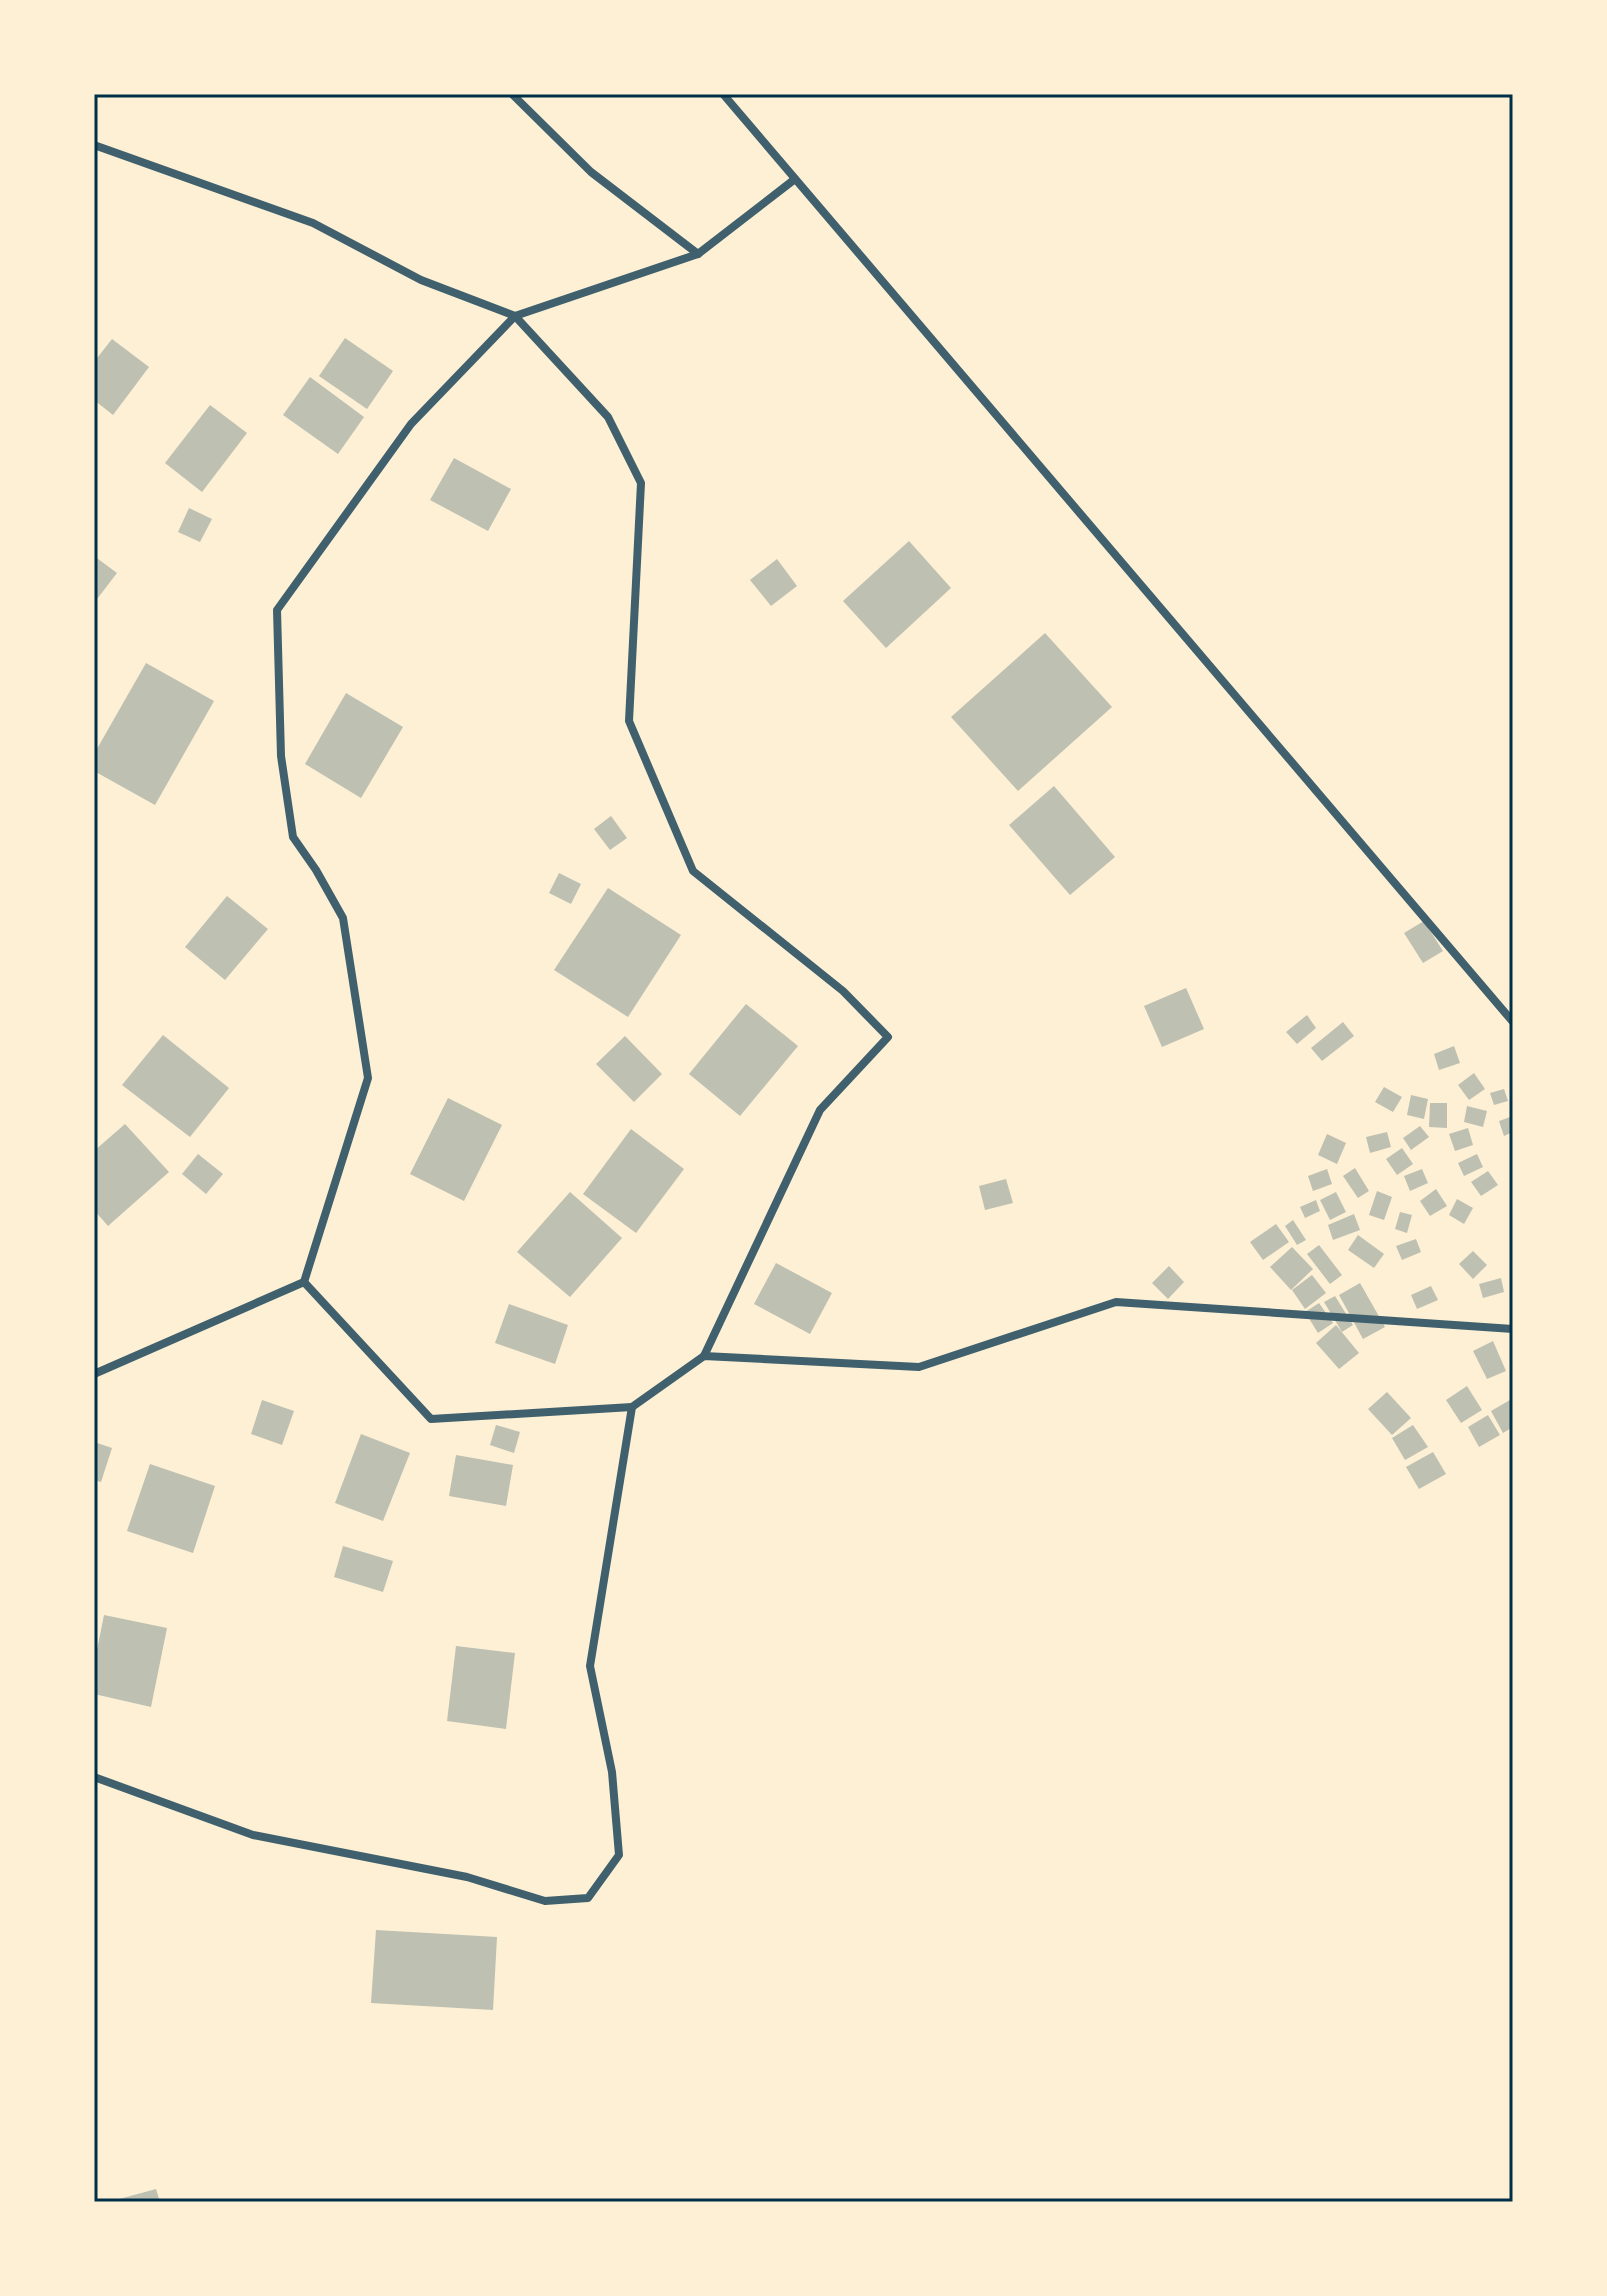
<svg xmlns="http://www.w3.org/2000/svg" width="1607" height="2296" font-family="Cabin,sans-serif">
<style>
.building{fill:#bec0b2}
.lines{fill:none;stroke-linecap:round;stroke-linejoin:round}
.minor{stroke:#3f606c;stroke-width:8}
.neatline{fill:none;stroke:#003049;stroke-width:3}
</style>
<rect width="100%" height="100%" fill="#fdf0d5"/>
<g class="building">
<path d="M 345,338 L 393,371 L 367,409 L 319,376 Z"/>
<path d="M 112,339 L 149,367 L 113,415 L 94,400 L 94,362 Z"/>
<path d="M 310,377 L 364,417 L 338,454 L 283,415 Z"/>
<path d="M 210,405 L 247,433 L 202,492 L 165,463 Z"/>
<path d="M 454,458 L 511,489 L 488,531 L 430,500 Z"/>
<path d="M 189,508 L 212,519 L 200,542 L 178,532 Z"/>
<path d="M 909,541 L 951,588 L 886,648 L 843,601 Z"/>
<path d="M 94,556 L 117,573 L 94,603 Z"/>
<path d="M 777,559 L 797,586 L 771,606 L 750,580 Z"/>
<path d="M 1045,633 L 1112,707 L 1018,791 L 951,717 Z"/>
<path d="M 146,663 L 214,701 L 155,805 L 94,771 L 94,754 Z"/>
<path d="M 346,693 L 403,727 L 361,798 L 305,764 Z"/>
<path d="M 1054,786 L 1115,857 L 1070,895 L 1009,825 Z"/>
<path d="M 611,816 L 627,838 L 610,850 L 594,829 Z"/>
<path d="M 559,873 L 581,884 L 571,904 L 549,893 Z"/>
<path d="M 608,888 L 681,935 L 628,1017 L 554,970 Z"/>
<path d="M 227,896 L 268,929 L 225,980 L 185,947 Z"/>
<path d="M 1424,921 L 1443,951 L 1423,963 L 1404,933 Z"/>
<path d="M 1186,988 L 1204,1029 L 1162,1047 L 1144,1006 Z"/>
<path d="M 746,1004 L 798,1046 L 740,1116 L 689,1074 Z"/>
<path d="M 1307,1015 L 1316,1028 L 1297,1044 L 1286,1032 Z"/>
<path d="M 1343,1022 L 1354,1036 L 1322,1061 L 1311,1048 Z"/>
<path d="M 163,1035 L 229,1088 L 190,1137 L 122,1085 Z"/>
<path d="M 625,1036 L 662,1074 L 634,1102 L 596,1064 Z"/>
<path d="M 1454,1046 L 1460,1063 L 1439,1070 L 1434,1054 Z"/>
<path d="M 1474,1073 L 1485,1089 L 1469,1100 L 1458,1085 Z"/>
<path d="M 1384,1087 L 1402,1097 L 1393,1112 L 1375,1102 Z"/>
<path d="M 1504,1089 L 1508,1101 L 1494,1105 L 1490,1093 Z"/>
<path d="M 1411,1095 L 1428,1099 L 1424,1119 L 1407,1115 Z"/>
<path d="M 448,1098 L 502,1125 L 464,1201 L 410,1174 Z"/>
<path d="M 1430,1103 L 1447,1103 L 1447,1128 L 1429,1127 Z"/>
<path d="M 1467,1106 L 1487,1111 L 1483,1127 L 1464,1122 Z"/>
<path d="M 1513,1116 L 1513,1132 L 1504,1136 L 1499,1121 Z"/>
<path d="M 125,1124 L 169,1172 L 108,1226 L 94,1210 L 94,1151 Z"/>
<path d="M 1420,1126 L 1429,1137 L 1411,1150 L 1403,1138 Z"/>
<path d="M 1468,1128 L 1473,1145 L 1455,1151 L 1449,1134 Z"/>
<path d="M 631,1129 L 684,1169 L 636,1233 L 583,1194 Z"/>
<path d="M 1387,1132 L 1391,1147 L 1370,1153 L 1366,1137 Z"/>
<path d="M 1327,1134 L 1346,1143 L 1337,1164 L 1318,1155 Z"/>
<path d="M 1402,1148 L 1413,1164 L 1397,1175 L 1386,1159 Z"/>
<path d="M 198,1154 L 223,1174 L 206,1194 L 182,1174 Z"/>
<path d="M 1477,1154 L 1483,1167 L 1464,1176 L 1458,1163 Z"/>
<path d="M 1355,1168 L 1369,1191 L 1358,1198 L 1343,1176 Z"/>
<path d="M 1327,1169 L 1332,1184 L 1313,1191 L 1308,1176 Z"/>
<path d="M 1422,1169 L 1428,1183 L 1410,1191 L 1404,1176 Z"/>
<path d="M 1488,1171 L 1498,1185 L 1481,1196 L 1471,1182 Z"/>
<path d="M 1006,1179 L 1013,1203 L 985,1210 L 979,1186 Z"/>
<path d="M 1436,1189 L 1447,1206 L 1430,1216 L 1420,1201 Z"/>
<path d="M 1377,1191 L 1392,1197 L 1384,1220 L 1369,1215 Z"/>
<path d="M 570,1192 L 622,1238 L 570,1297 L 517,1252 Z"/>
<path d="M 1336,1192 L 1346,1212 L 1330,1220 L 1320,1200 Z"/>
<path d="M 1457,1199 L 1473,1208 L 1464,1224 L 1449,1215 Z"/>
<path d="M 1316,1200 L 1320,1211 L 1305,1218 L 1300,1207 Z"/>
<path d="M 1400,1212 L 1412,1215 L 1407,1233 L 1395,1229 Z"/>
<path d="M 1354,1214 L 1360,1230 L 1333,1240 L 1328,1225 Z"/>
<path d="M 1293,1220 L 1306,1240 L 1297,1245 L 1285,1226 Z"/>
<path d="M 1276,1224 L 1289,1242 L 1263,1260 L 1250,1242 Z"/>
<path d="M 1358,1235 L 1384,1254 L 1374,1268 L 1348,1250 Z"/>
<path d="M 1416,1239 L 1421,1252 L 1402,1260 L 1396,1246 Z"/>
<path d="M 1319,1245 L 1342,1275 L 1330,1284 L 1307,1254 Z"/>
<path d="M 1292,1247 L 1313,1269 L 1291,1290 L 1270,1267 Z"/>
<path d="M 1473,1251 L 1487,1265 L 1473,1279 L 1459,1264 Z"/>
<path d="M 776,1263 L 832,1293 L 810,1334 L 754,1304 Z"/>
<path d="M 1169,1266 L 1184,1282 L 1168,1299 L 1152,1283 Z"/>
<path d="M 1312,1275 L 1326,1293 L 1305,1309 L 1292,1290 Z"/>
<path d="M 1501,1278 L 1504,1292 L 1483,1298 L 1479,1284 Z"/>
<path d="M 1360,1283 L 1385,1327 L 1363,1339 L 1339,1295 Z"/>
<path d="M 1431,1286 L 1438,1300 L 1417,1309 L 1411,1295 Z"/>
<path d="M 1335,1296 L 1353,1325 L 1342,1332 L 1324,1302 Z"/>
<path d="M 1319,1303 L 1333,1323 L 1318,1333 L 1305,1312 Z"/>
<path d="M 509,1304 L 568,1325 L 555,1364 L 495,1343 Z"/>
<path d="M 1336,1325 L 1359,1353 L 1339,1369 L 1316,1343 Z"/>
<path d="M 1493,1341 L 1506,1371 L 1487,1379 L 1473,1351 Z"/>
<path d="M 1467,1386 L 1482,1410 L 1461,1423 L 1446,1400 Z"/>
<path d="M 1387,1392 L 1411,1418 L 1392,1435 L 1368,1409 Z"/>
<path d="M 262,1400 L 294,1411 L 282,1445 L 251,1434 Z"/>
<path d="M 1510,1400 L 1513,1427 L 1503,1433 L 1491,1411 Z"/>
<path d="M 1488,1415 L 1500,1435 L 1479,1447 L 1468,1427 Z"/>
<path d="M 496,1425 L 520,1432 L 514,1453 L 490,1445 Z"/>
<path d="M 1413,1425 L 1428,1447 L 1405,1460 L 1392,1438 Z"/>
<path d="M 361,1434 L 410,1453 L 383,1521 L 335,1503 Z"/>
<path d="M 94,1442 L 112,1448 L 101,1482 L 94,1480 Z"/>
<path d="M 1433,1452 L 1446,1474 L 1419,1489 L 1406,1467 Z"/>
<path d="M 456,1455 L 513,1465 L 506,1506 L 449,1496 Z"/>
<path d="M 150,1464 L 215,1486 L 193,1553 L 127,1531 Z"/>
<path d="M 343,1546 L 393,1561 L 383,1592 L 334,1577 Z"/>
<path d="M 104,1615 L 167,1628 L 151,1707 L 94,1694 L 94,1665 Z"/>
<path d="M 456,1646 L 515,1653 L 506,1729 L 447,1721 Z"/>
<path d="M 376,1930 L 497,1937 L 493,2010 L 371,2003 Z"/>
<path d="M 156,2189 L 160,2202 L 112,2202 L 112,2201 Z"/>
</g>
<g class="lines">
<g class="minor">
<path d="M 512,94 L 591,172 L 698,254"/>
<path d="M 723,94 L 1513,1022"/>
<path d="M 94,145 L 313,223 L 421,280 L 515,316 L 608,417 L 641,483 L 629,721 L 693,871 L 843,991 L 888,1037 L 820,1110 L 704,1356"/>
<path d="M 304,1282 L 431,1419 L 632,1407"/>
<path d="M 94,1374 L 304,1282 L 368,1078 L 343,918 L 316,870 L 293,837 L 281,756 L 277,610 L 411,424 L 515,316 L 698,254 L 795,179"/>
<path d="M 94,1777 L 253,1835 L 467,1877 L 545,1901 L 588,1898 L 619,1855 L 612,1772 L 590,1666 L 632,1407 L 704,1356 L 919,1367 L 1116,1302 L 1513,1329"/>
</g>
</g>
<rect width="1607" height="2296" fill="none" stroke="#fdf0d5" stroke-width="192"/>
<rect x="96" y="96" width="1415" height="2104" class="neatline"/>
</svg>
